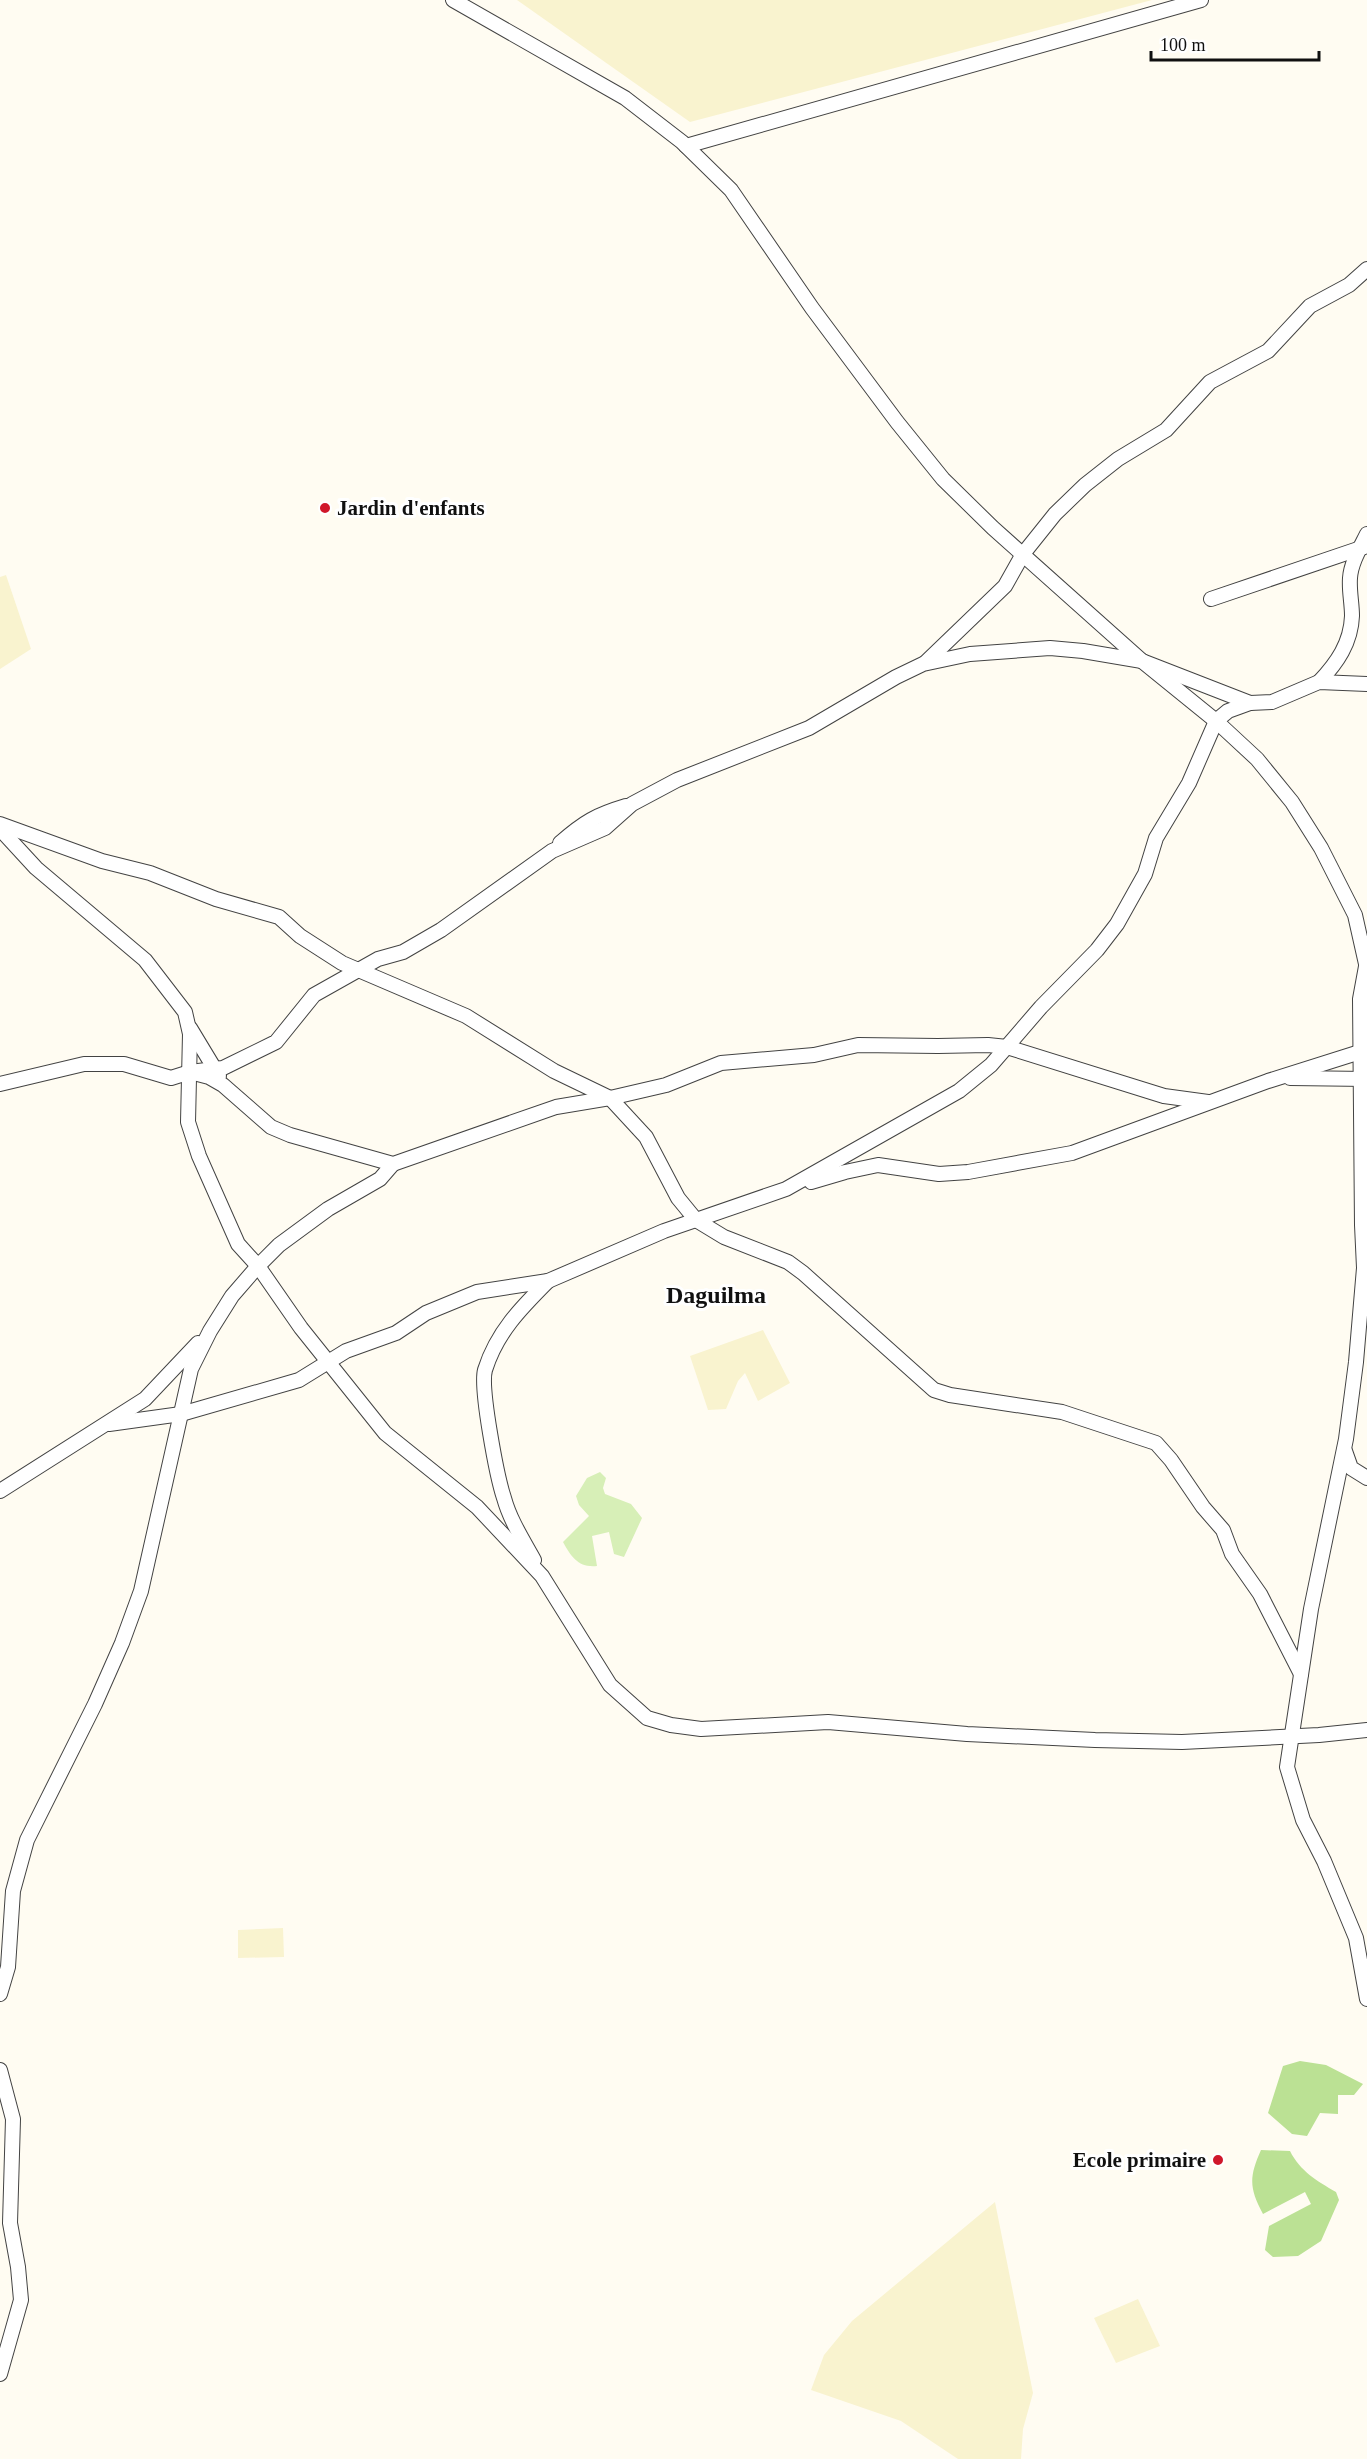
<svg xmlns="http://www.w3.org/2000/svg" width="1367" height="2459" font-family="'Times New Roman',serif">
<style>
.farmland{fill:#f9f3cf}
.green{fill:#d7efb7}
.forest{fill:#bbe194}
.lines{fill:none;stroke-linecap:round;stroke-linejoin:round}
.minor-casing{stroke:#434343;stroke-width:16}
.minor{stroke:#fff;stroke-width:14}
.poi-dot{fill:#d0172a;stroke:#fff;stroke-width:2}
.labels{text-anchor:middle;dominant-baseline:central;stroke-width:6;stroke-linejoin:round;paint-order:stroke}
.poi-label{font-size:21px;font-weight:bold;fill:#101010;stroke:#fff;text-anchor:start}
.quarter-label{font-size:24px;font-weight:bold;fill:#101010;stroke:#fff}
</style>
<rect width="100%" height="100%" fill="#fffcf2"/>
<g class="farmland">
<path d="M 517,0 L 1152,0 L 690,122 Z"/>
<path d="M 6,575 L 31,649 L 0,669 L 0,577 Z"/>
<path d="M 763,1330 L 790,1383 L 758,1401 L 745,1373 L 738,1381 L 726,1409 L 708,1410 L 690,1356 Z"/>
<path d="M 283,1928 L 284,1957 L 238,1958 L 238,1930 Z"/>
<path d="M 995,2202 L 1033,2393 L 1023,2429 L 1021,2459 L 958,2459 L 901,2421 L 811,2390 L 824,2355 L 852,2321 Z"/>
<path d="M 1138,2299 L 1160,2346 L 1116,2363 L 1094,2318 Z"/>
</g>
<path class="green" d="M 600,1472 L 606,1478 L 603,1488 L 605,1494 L 631,1504 L 642,1518 L 624,1557 L 614,1554 L 609,1532 L 592,1536 L 597,1566 C 579,1568 571,1557 563,1542 L 589,1516 L 579,1505 L 576,1496 L 587,1478 Z"/>
<g class="forest">
<path d="M 1300,2061 L 1326,2065 L 1363,2084 L 1354,2095 L 1338,2095 L 1338,2114 L 1320,2113 L 1307,2136 L 1292,2134 L 1268,2113 L 1283,2066 Z"/>
<path d="M 1261,2150 L 1290,2151 C 1300,2171 1317,2181 1336,2192 L 1339,2200 L 1321,2241 L 1298,2256 L 1273,2257 L 1265,2250 L 1269,2226 L 1311,2204 L 1305,2192 L 1263,2214 C 1249,2188 1249,2177 1261,2150 Z"/>
</g>
<g class="lines">
<g class="minor-casing">
<g id="minor">
<path d="M 453,0 L 625,98 L 682,142 L 731,190 L 812,308 L 897,422 L 943,479 L 993,528 L 1142,661 L 1216,721 L 1257,759 L 1292,802 L 1321,848 L 1355,915 L 1366,964"/>
<path d="M 686,146 L 1201,0"/>
<path d="M 1211,599 L 1367,546"/>
<path d="M 925,663 L 1005,586 L 1023,554 L 1055,514 L 1085,485 L 1118,459 L 1166,430 L 1210,382 L 1268,351 L 1310,306 L 1349,285 L 1367,269"/>
<path d="M 1319,682 C 1337,663 1351,643 1352,616 C 1352,603 1349,591 1350,578 C 1351,563 1360,548 1367,534"/>
<path d="M 0,824 L 102,861 L 150,873 L 216,899 L 279,917 L 300,936 L 342,963 L 466,1016 L 554,1071 L 610,1098 L 646,1137 L 678,1198 L 696,1220 L 724,1237 L 788,1262 L 803,1273 L 934,1390 L 950,1395 L 1062,1412 L 1156,1443 L 1171,1460 L 1203,1507 L 1223,1530 L 1232,1554 L 1260,1594 L 1301,1674"/>
<path d="M 0,829 L 36,868 L 145,960 L 185,1012 L 190,1034 L 188,1122 L 199,1156 L 238,1244 L 258,1266 L 301,1328 L 385,1433 L 477,1507 L 542,1576 L 610,1685 L 647,1718 L 671,1725 L 701,1729 L 828,1722 L 967,1734 L 1095,1740 L 1182,1742 L 1319,1735 L 1367,1730"/>
<path d="M 560,843 C 584,822 596,815 626,806"/>
<path d="M 1367,961 L 1360,999 L 1362,1225 L 1364,1268 L 1356,1362 L 1346,1439 L 1311,1609 L 1287,1767 L 1303,1820 L 1324,1861 L 1356,1938 L 1367,1999"/>
<path d="M 190,1028 L 219,1076"/>
<path d="M 190,1072 L 223,1068 L 276,1042 L 314,995 L 378,959 L 403,952 L 441,930 L 552,851 L 605,828 L 632,804 L 677,780 L 809,728 L 896,677 L 923,664 L 970,654 L 1050,648 L 1083,651 L 1142,661 L 1250,703 L 1272,702 L 1319,682 L 1367,684"/>
<path d="M 1290,1078 L 1367,1079"/>
<path d="M 0,1084 L 84,1064 L 124,1064 L 171,1078 L 190,1072 L 209,1077 L 223,1085 L 271,1127 L 290,1135 L 393,1164 L 556,1107 L 610,1098 L 666,1085 L 721,1063 L 814,1055 L 858,1045 L 938,1046 L 988,1045 L 1007,1047 L 1164,1096 L 1208,1102"/>
<path d="M 811,1182 L 845,1172 L 878,1165 L 939,1174 L 968,1172 L 1072,1153 L 1268,1081 L 1360,1052"/>
<path d="M 109,1424 L 181,1414 L 299,1380 L 346,1351 L 396,1333 L 426,1313 L 477,1292 L 548,1281 L 664,1231 L 786,1189 L 959,1091 L 991,1065 L 1041,1007 L 1097,950 L 1117,924 L 1145,874 L 1156,838 L 1189,783 L 1216,721 L 1228,711 L 1250,703"/>
<path d="M 1345,1451 L 1351,1468 L 1367,1478"/>
<path d="M 0,1491 L 145,1399 L 198,1343"/>
<path d="M 534,1560 C 523,1540 510,1520 504,1498 C 497,1477 480,1388 485,1370 C 497,1332 521,1308 548,1281"/>
<path d="M 0,1994 L 8,1967 L 13,1891 L 27,1840 L 95,1704 L 122,1643 L 141,1591 L 191,1369 L 210,1331 L 232,1296 L 258,1266 L 279,1245 L 328,1209 L 380,1179 L 393,1164"/>
<path d="M 0,2070 L 13,2119 L 10,2223 L 18,2267 L 21,2300 L 0,2374"/>
</g>
</g>
<use href="#minor" class="minor"/>
</g>
<g class="poi-dot">
<circle cx="325" cy="508" r="6"/>
<circle cx="1218" cy="2160" r="6"/>
</g>
<g class="labels">
<g class="poi-label">
<text x="337" y="508">Jardin d'enfants</text>
<text x="1206" y="2160" text-anchor="end">Ecole primaire</text>
</g>
<g class="quarter-label">
<text x="716" y="1295">Daguilma</text>
</g>
</g>
<path d="M1151 51v9h168v-9" fill="none" stroke="#101010" stroke-width="3"/>
<text x="1160" y="51" font-size="18" fill="#101010" stroke="#ffffff" stroke-width="4.5" paint-order="stroke">100 m</text>
</svg>
